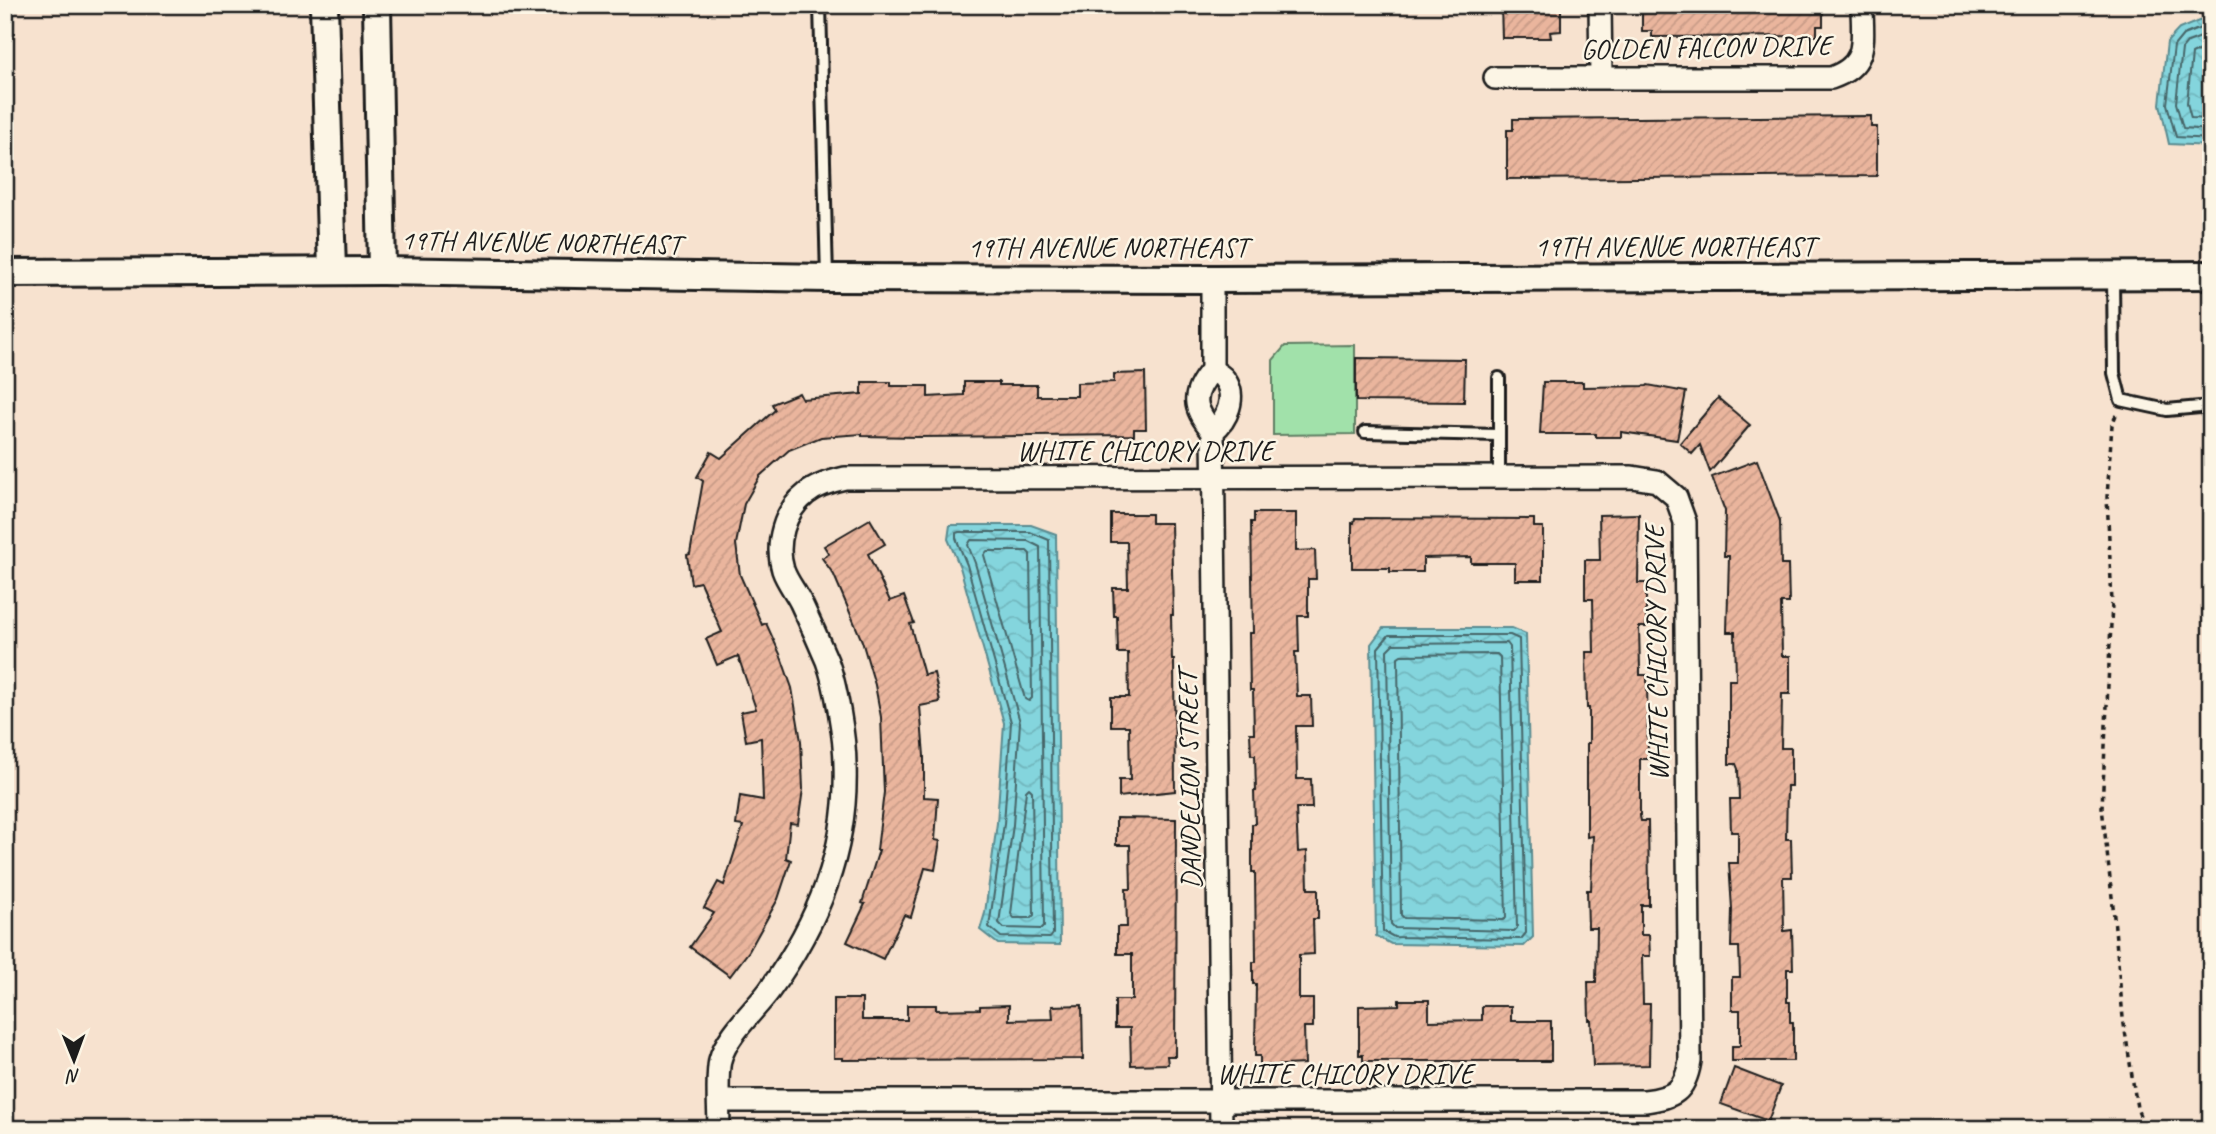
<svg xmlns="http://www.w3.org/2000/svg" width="2216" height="1134" font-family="Caveat,sans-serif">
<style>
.green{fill:#a1e1aa;stroke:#5e7e63;stroke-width:2}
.water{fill:url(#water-waves);stroke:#5a8b90;stroke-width:2}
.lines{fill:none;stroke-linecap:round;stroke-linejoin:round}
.shore{stroke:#466669;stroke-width:2}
.building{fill:url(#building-hatch);stroke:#1c1c1c;stroke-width:2}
.service-casing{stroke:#1c1c1c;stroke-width:16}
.minor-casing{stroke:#1c1c1c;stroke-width:26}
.tertiary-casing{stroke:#1c1c1c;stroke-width:32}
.path{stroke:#1c1c1c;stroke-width:3.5;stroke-dasharray:5 5;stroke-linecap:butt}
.service{stroke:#fcf5e5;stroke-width:10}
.minor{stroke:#fcf5e5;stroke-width:21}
.tertiary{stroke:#fcf5e5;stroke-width:26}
.labels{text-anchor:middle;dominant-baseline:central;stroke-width:5;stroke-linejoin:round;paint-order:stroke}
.street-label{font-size:28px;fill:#1c1c1c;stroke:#fcf5e5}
</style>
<defs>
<pattern id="water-waves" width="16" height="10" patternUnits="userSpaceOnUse" patternTransform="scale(1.75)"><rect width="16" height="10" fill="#84d5dd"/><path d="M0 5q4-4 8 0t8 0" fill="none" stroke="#71b6bd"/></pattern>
<pattern id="building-hatch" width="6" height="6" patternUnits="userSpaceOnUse" patternTransform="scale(1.75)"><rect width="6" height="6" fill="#eab59d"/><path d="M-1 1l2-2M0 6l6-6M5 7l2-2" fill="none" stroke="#c89b87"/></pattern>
</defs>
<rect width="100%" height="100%" fill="#f7e2cf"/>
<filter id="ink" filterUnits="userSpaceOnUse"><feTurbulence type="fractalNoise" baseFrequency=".0143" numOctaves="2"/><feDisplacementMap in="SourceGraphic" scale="14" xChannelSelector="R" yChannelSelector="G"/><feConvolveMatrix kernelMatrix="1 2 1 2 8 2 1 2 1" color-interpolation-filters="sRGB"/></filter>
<g filter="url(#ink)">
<path class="green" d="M 1355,345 L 1355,434 L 1273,435 L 1273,360 L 1285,346 Z"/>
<g class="water">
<path d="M 2211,16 L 2211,146 L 2169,144 L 2160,104 L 2167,42 L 2179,29 Z"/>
<path d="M 950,525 L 1031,525 L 1056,534 L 1060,945 L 998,944 L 980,930 L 985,913 L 997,823 L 1004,723 L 960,567 L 948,539 Z"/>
<path d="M 1383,628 L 1512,628 L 1526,634 L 1533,937 L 1524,946 L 1391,944 L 1376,936 L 1371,644 Z"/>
</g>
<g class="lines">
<g class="shore">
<path d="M 2211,24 L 2183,35 L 2174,46 L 2167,104 L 2176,137 L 2211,139"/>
<path d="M 2211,33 L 2188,42 L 2182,49 L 2176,103 L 2183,128 L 2211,130"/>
<path d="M 2211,45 L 2192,54 L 2187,103 L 2191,118 L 2211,119"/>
<path d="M 959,532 L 1030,532 L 1049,540 L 1053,934 L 1050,938 L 1001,937 L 989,927 L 1004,824 L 1011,722 L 967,565 L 956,538 L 956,533 Z"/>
<path d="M 971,540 L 1028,541 L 1040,547 L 1044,926 L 1041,929 L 1004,928 L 999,923 L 1013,825 L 1020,722 L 975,563 L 968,545 Z"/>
<path d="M 987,551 L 1027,551 L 1030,554 L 1032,698 L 1029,701 L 1025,699 L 984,555 Z"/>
<path d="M 1389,635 L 1510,635 L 1519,639 L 1526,933 L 1521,939 L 1394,937 L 1383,931 L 1378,648 Z"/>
<path d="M 1507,643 L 1510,647 L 1517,928 L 1514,931 L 1395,928 L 1391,924 L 1387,650 L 1393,644 Z"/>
<path d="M 1497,654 L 1500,657 L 1506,918 L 1503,920 L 1404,918 L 1401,915 L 1398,657 L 1401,655 Z"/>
<path d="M 1029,788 L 1032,791 L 1034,915 L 1031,918 L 1014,918 L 1011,914 L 1026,791 Z"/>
</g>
</g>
<g class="building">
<path d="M 1501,5 L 1558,5 L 1558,9 L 1561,9 L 1561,31 L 1550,32 L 1551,38 L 1502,38 Z"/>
<path d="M 1644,5 L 1823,5 L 1823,26 L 1817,26 L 1817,36 L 1652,37 L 1652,31 L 1642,31 L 1642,8 L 1644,8 Z"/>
<path d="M 1871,116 L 1871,127 L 1877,127 L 1877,176 L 1507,179 L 1507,130 L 1513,130 L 1513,119 Z"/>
<path d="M 1356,358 L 1465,359 L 1464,402 L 1356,401 Z"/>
<path d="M 1145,373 L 1146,429 L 1134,429 L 1134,435 L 918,437 L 862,436 L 862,434 L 821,437 L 789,450 L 760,476 L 744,504 L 736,544 L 740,575 L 762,625 L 766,623 L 780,654 L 792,688 L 801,741 L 803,789 L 798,824 L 790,823 L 786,858 L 791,860 L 778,899 L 749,951 L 730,976 L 690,947 L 714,913 L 704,908 L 718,882 L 724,885 L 743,826 L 736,825 L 740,796 L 763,800 L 761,738 L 746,741 L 741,712 L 756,709 L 738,656 L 717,665 L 706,639 L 722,632 L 700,582 L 691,584 L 687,555 L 690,554 L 703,481 L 697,477 L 711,452 L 721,458 L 775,410 L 772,404 L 799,393 L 802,399 L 862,394 L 862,382 L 891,382 L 891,386 L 928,386 L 928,397 L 964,395 L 964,382 L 999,382 L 999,385 L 1037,385 L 1037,396 L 1077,396 L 1077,383 L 1114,382 L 1114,374 Z"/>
<path d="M 1543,382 L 1583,382 L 1583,387 L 1647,386 L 1648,385 L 1686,392 L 1677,440 L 1621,432 L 1621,437 L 1596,437 L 1596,434 L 1540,434 Z"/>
<path d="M 1718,398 L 1750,425 L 1710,472 L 1700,445 L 1692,454 L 1680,443 Z"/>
<path d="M 1757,460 L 1780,521 L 1781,565 L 1788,565 L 1789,603 L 1781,603 L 1782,656 L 1790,656 L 1790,694 L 1782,694 L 1781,748 L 1791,748 L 1791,786 L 1787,786 L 1786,839 L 1791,839 L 1792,877 L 1783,877 L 1784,931 L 1792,930 L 1793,969 L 1787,969 L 1787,1002 L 1790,1002 L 1790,1022 L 1793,1022 L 1793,1061 L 1732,1061 L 1732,1046 L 1740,1046 L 1740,1010 L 1732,1010 L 1732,977 L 1740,977 L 1739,947 L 1731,947 L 1732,909 L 1729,863 L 1738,863 L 1738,832 L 1731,832 L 1730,799 L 1739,799 L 1738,769 L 1736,764 L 1729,764 L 1729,680 L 1736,680 L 1735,632 L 1727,632 L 1729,556 L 1724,556 L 1725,511 L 1712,477 Z"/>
<path d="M 1254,513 L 1296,513 L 1296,551 L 1315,550 L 1316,579 L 1308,579 L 1308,616 L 1298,616 L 1299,652 L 1295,652 L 1297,696 L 1311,696 L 1312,726 L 1296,726 L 1297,779 L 1311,779 L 1312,808 L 1296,808 L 1298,852 L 1307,851 L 1308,889 L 1318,889 L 1318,919 L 1313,919 L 1314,954 L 1299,955 L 1299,999 L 1313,999 L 1313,1027 L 1304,1027 L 1305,1064 L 1260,1066 L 1260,1056 L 1255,1056 L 1256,984 L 1253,984 L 1253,962 L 1256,962 L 1255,872 L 1252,872 L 1252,824 L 1255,824 L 1254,791 L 1256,791 L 1255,755 L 1251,755 L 1250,733 L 1254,733 L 1253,690 L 1250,690 L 1249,633 L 1253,633 L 1251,522 L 1254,522 Z"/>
<path d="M 1111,514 L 1151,514 L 1151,523 L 1171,523 L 1173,615 L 1171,615 L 1172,660 L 1174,660 L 1175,791 L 1119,797 L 1119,780 L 1130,780 L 1129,726 L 1111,726 L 1111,697 L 1129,697 L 1128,653 L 1118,653 L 1117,616 L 1114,616 L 1113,588 L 1128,588 L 1127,542 L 1111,542 Z"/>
<path d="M 1639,514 L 1638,583 L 1646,583 L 1646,627 L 1639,627 L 1640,670 L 1640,675 L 1647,675 L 1648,759 L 1640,759 L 1640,816 L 1641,821 L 1648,821 L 1649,889 L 1649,905 L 1641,905 L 1641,935 L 1649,935 L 1650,956 L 1642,956 L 1643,1004 L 1650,1004 L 1649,1065 L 1593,1066 L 1591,1020 L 1589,1020 L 1588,982 L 1596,982 L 1597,928 L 1588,928 L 1587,890 L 1591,890 L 1593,836 L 1587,837 L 1587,743 L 1589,743 L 1589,708 L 1587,708 L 1586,652 L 1594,652 L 1593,599 L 1585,599 L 1585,560 L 1600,560 L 1599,515 Z"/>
<path d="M 1355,518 L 1534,519 L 1534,527 L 1543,527 L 1543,580 L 1515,580 L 1515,563 L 1471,563 L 1471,557 L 1423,558 L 1423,572 L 1390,572 L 1390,568 L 1352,568 L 1352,523 L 1354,523 Z"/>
<path d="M 870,519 L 885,544 L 868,554 L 890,601 L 904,596 L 914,623 L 910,624 L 924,675 L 934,673 L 940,702 L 920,706 L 924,756 L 924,797 L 938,798 L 935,840 L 940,841 L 935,870 L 925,868 L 911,917 L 904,915 L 883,959 L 847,942 L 865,904 L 862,903 L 879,850 L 877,850 L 884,792 L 881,717 L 875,685 L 862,641 L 834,575 L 822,558 L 829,554 L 824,546 Z"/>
<path d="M 1116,818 L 1176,819 L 1175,1056 L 1167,1056 L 1168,1064 L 1131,1065 L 1130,1028 L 1115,1028 L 1115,1000 L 1132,1000 L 1132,954 L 1117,954 L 1117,927 L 1127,927 L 1126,889 L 1131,889 L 1130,845 L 1116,845 Z"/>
<path d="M 834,999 L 862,999 L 862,1020 L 907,1020 L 907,1005 L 936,1005 L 936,1010 L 980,1009 L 980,1006 L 1009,1005 L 1009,1020 L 1053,1019 L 1052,1006 L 1082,1005 L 1083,1059 L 843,1060 L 843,1058 L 834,1058 Z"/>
<path d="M 1399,1000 L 1429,1000 L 1429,1021 L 1482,1020 L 1482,1006 L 1511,1006 L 1511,1021 L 1551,1021 L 1551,1061 L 1363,1061 L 1363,1055 L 1359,1055 L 1359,1006 L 1399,1005 Z"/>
<path d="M 1734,1068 L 1781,1086 L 1768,1121 L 1721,1104 Z"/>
</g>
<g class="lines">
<g class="service-casing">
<g id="service">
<path d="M 820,5 L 827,278"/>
<path d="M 2113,276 L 2114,373 L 2121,400 L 2167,410 L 2211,406"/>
<path d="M 1499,378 L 1499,477"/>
<path d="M 1365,432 L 1499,435"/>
</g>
</g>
<g class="minor-casing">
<g id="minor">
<path d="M 1600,5 L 1601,77"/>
<path d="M 1495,78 L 1831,78 C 1870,65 1862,39 1862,5"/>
<path d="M 1212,279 L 1212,370 C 1191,394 1192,408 1213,431 L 1221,1129"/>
<path d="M 1212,370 C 1216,373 1223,376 1225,380 C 1237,397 1227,420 1213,431"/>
<path d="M 719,1101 L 1645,1101 C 1674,1097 1685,1092 1690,1061 L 1685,522 L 1676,497 L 1657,481 L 1632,477 L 845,478 C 831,481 817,485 806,494 C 784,511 775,544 783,570 C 787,582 796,592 801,603 C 810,622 819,642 827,661 C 836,685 845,738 845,765 C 848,850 818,923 769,991 C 754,1011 726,1036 720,1060 C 716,1079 719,1108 719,1129"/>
</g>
</g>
<g class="tertiary-casing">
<g id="tertiary">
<path d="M 324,5 L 332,271"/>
<path d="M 377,5 L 382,271"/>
<path d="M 5,273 L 382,271 L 827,278 L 1212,279 L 2211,275"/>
</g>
</g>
<path class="path" d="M 2116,415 L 2112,425 L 2107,497 L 2112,603 L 2102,807 L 2113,906 L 2123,1018 L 2137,1108 L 2145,1129"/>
<use href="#service" class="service"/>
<use href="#minor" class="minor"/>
<use href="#tertiary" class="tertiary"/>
</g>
</g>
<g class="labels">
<g class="street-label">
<text transform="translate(1706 47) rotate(-1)">GOLDEN FALCON DRIVE</text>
<text transform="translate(541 242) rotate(1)">19TH AVENUE NORTHEAST</text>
<text x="1675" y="246">19TH AVENUE NORTHEAST</text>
<text x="1108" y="247">19TH AVENUE NORTHEAST</text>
<text x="1145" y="450">WHITE CHICORY DRIVE</text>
<text transform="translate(1656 653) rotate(-91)">WHITE CHICORY DRIVE</text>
<text transform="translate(1189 780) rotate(-91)">DANDELION STREET</text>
<text x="1345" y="1073">WHITE CHICORY DRIVE</text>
</g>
</g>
<rect width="2216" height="1134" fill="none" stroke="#fcf5e5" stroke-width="28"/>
<rect x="14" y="14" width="2188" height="1106" fill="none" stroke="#1c1c1c" stroke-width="2.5" filter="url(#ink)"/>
<g transform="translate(74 1060) rotate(179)" stroke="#fcf5e5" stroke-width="5" paint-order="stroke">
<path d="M0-5L12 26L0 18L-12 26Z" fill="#1c1c1c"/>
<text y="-10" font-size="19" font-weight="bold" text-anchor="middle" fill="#1c1c1c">N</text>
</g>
</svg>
